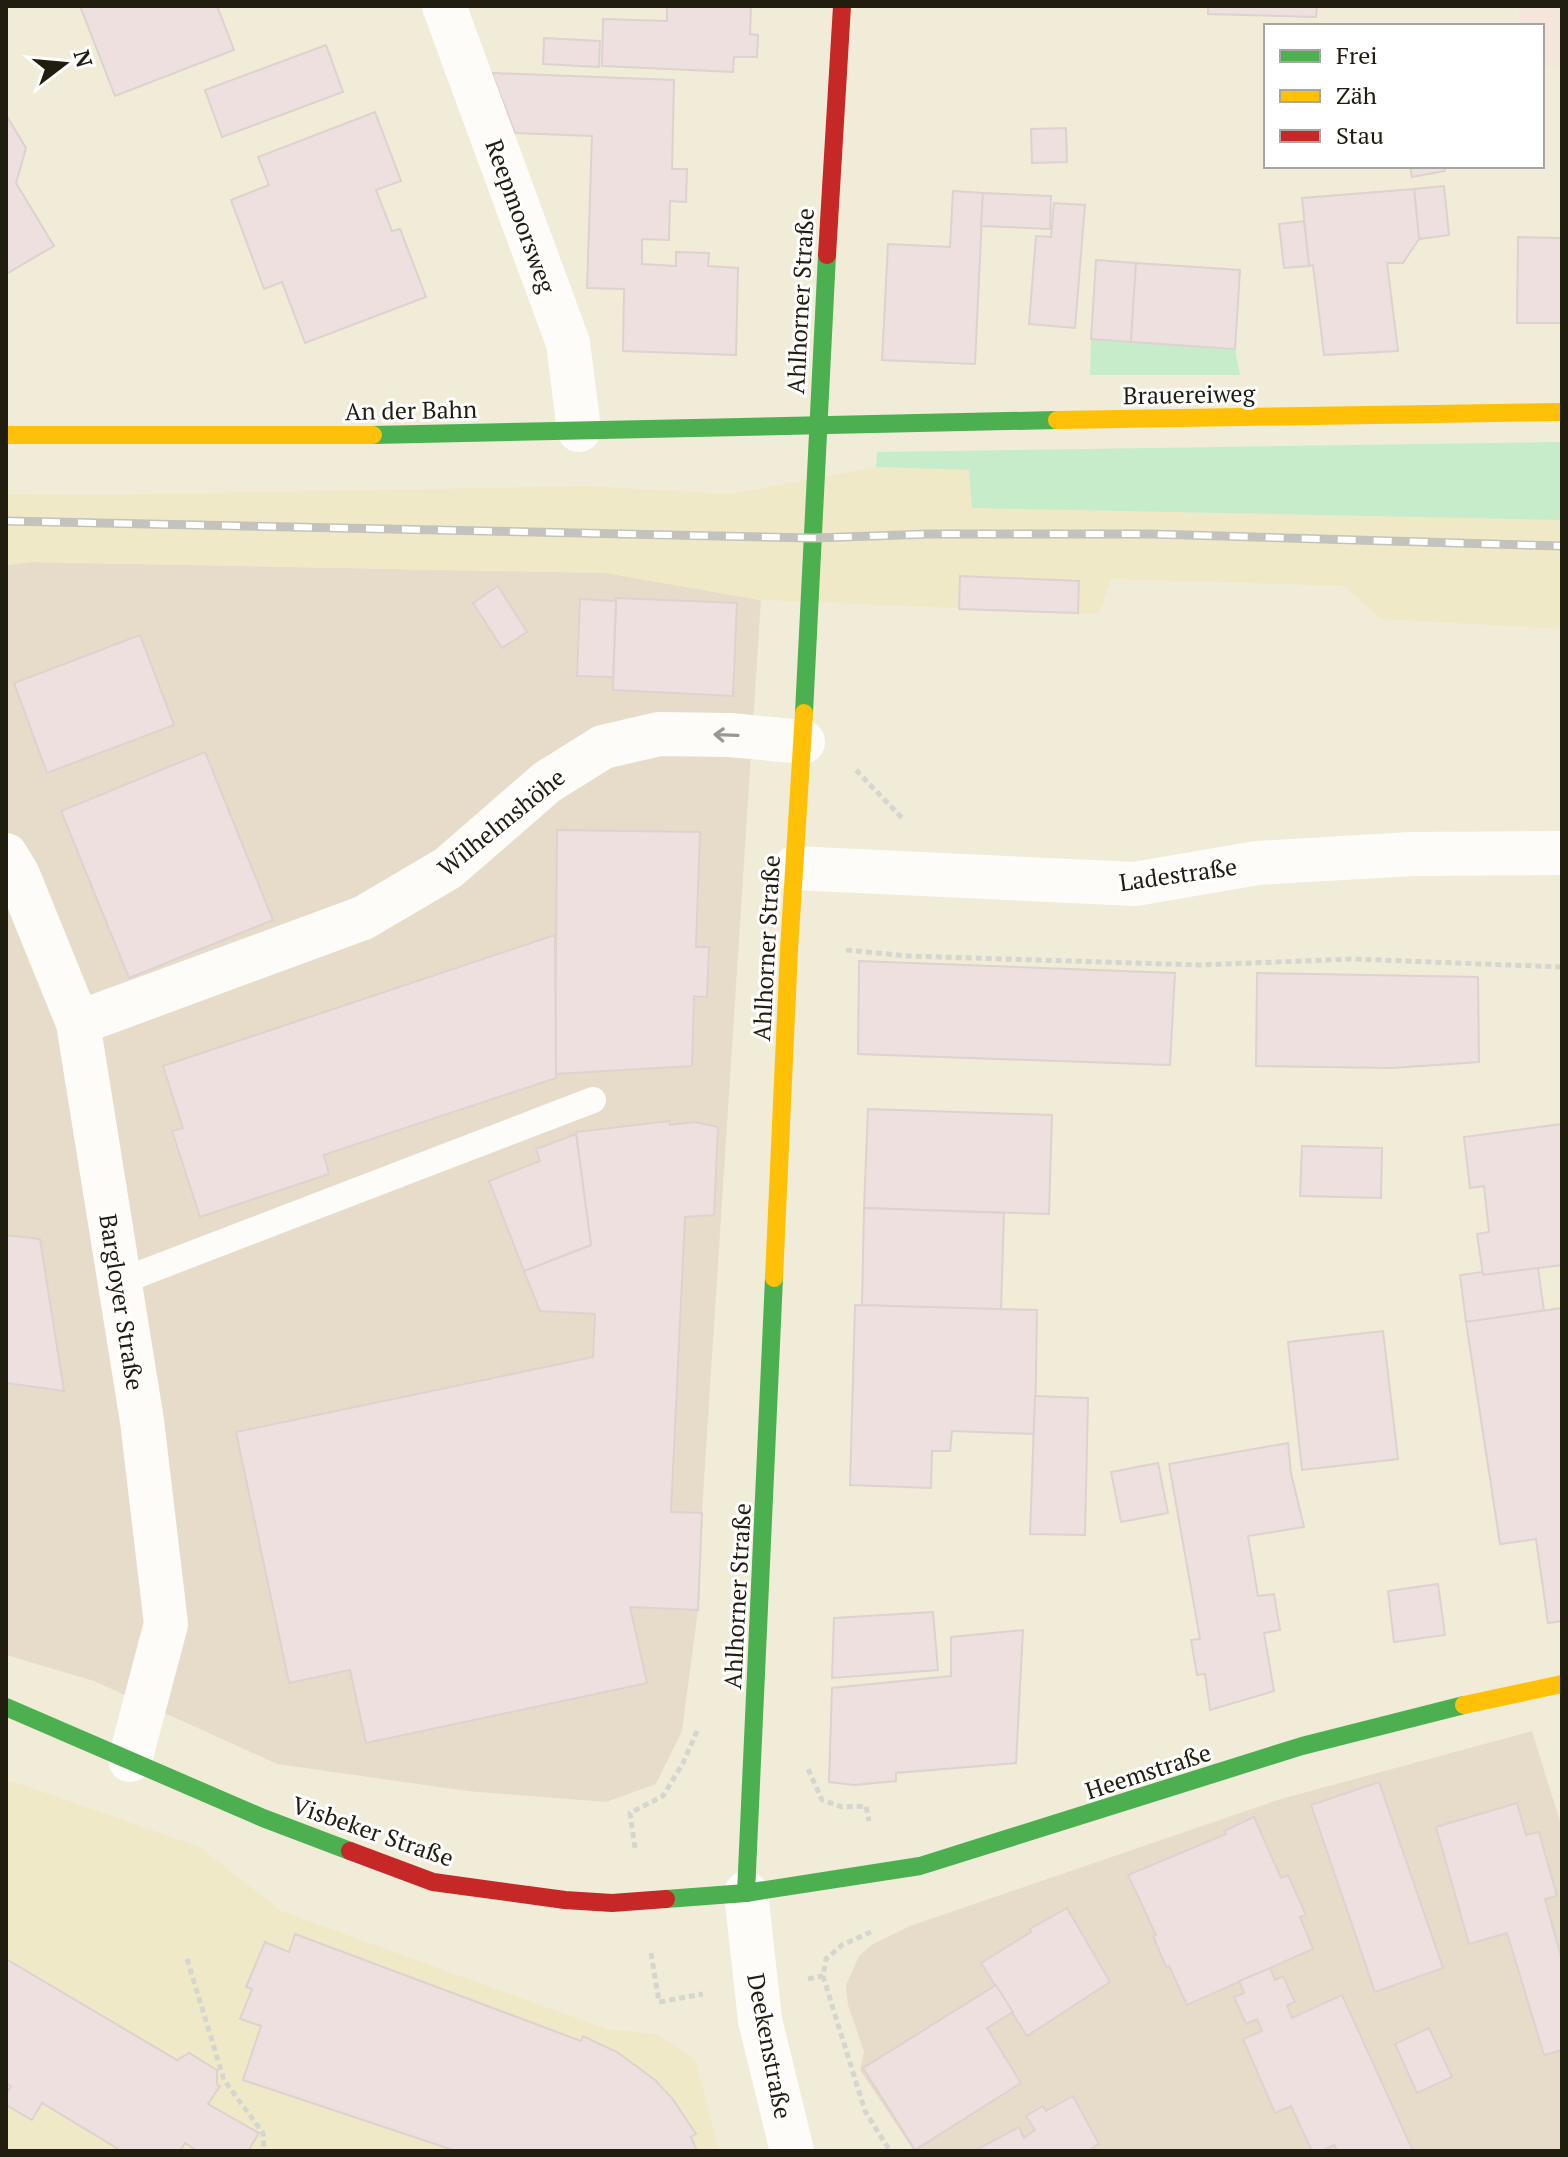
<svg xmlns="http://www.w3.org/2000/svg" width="1568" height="2157" font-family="'PT Serif',serif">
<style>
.commercial{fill:#e7dcca}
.built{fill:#f0e9c8}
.education{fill:#f6e5db}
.green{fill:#c6ecca}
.building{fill:#ede0de;stroke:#dcd3ce;stroke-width:2}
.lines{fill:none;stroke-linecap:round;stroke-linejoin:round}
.path{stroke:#d6d6d0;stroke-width:5;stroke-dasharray:6 4;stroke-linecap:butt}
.lane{stroke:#fdfcf9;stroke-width:26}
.street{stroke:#fdfcf9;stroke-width:44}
.fast{stroke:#4caf50;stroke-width:18}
.slow{stroke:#ffc107;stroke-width:18}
.jam{stroke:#c62828;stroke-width:18}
.rail-casing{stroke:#c3c2bc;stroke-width:9}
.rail{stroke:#fff;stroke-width:6;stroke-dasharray:18;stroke-linecap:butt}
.oneway{stroke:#9a9890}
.labels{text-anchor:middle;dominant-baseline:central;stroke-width:6;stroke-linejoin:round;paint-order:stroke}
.street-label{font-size:24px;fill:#211e10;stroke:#fff}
</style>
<rect width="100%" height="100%" fill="#f0ecd8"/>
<g class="commercial">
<path d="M 32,562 L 606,573 L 761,600 L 703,1496 L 698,1610 L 682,1731 L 656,1784 L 606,1802 L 467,1791 L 277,1764 L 94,1681 L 6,1655 L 6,565 Z"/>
<path d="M 1532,1731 L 1562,1828 L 1562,2151 L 914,2151 L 860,2070 L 864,2052 L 848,2005 L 846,1985 L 859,1956 L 873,1944 L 910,1926 L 1281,1799 Z"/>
</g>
<g class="built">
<path d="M 876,467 L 970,470 L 973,508 L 1562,520 L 1562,629 L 1381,619 L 1344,586 L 1111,579 L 1099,614 L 761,600 L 606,573 L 32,562 L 6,565 L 6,494 L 99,495 L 587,486 L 730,494 Z"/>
<path d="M 6,1779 L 200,1847 L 281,1911 L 607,2029 L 656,2034 L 695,2059 L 719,2151 L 6,2151 Z"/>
</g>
<path class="education" d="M 1519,6 L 1562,6 L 1562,66 L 1542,67 L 1542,26 L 1519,26 Z"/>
<g class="green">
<path d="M 1091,339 L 1235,349 L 1240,375 L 1090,375 Z"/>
<path d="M 1562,442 L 1562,520 L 972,508 L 969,470 L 876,467 L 877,452 Z"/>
</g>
<g class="building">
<path d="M 80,6 L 217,6 L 234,50 L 115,96 Z"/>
<path d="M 667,6 L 751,6 L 750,34 L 758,35 L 757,57 L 734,57 L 733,72 L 602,66 L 603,19 L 667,21 Z"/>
<path d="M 1208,6 L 1317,6 L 1316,17 L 1208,14 Z"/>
<path d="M 544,38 L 600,41 L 599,67 L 543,64 Z"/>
<path d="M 326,45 L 343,92 L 222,137 L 205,90 Z"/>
<path d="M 492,73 L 674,80 L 672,169 L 687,169 L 686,202 L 670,201 L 669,240 L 642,239 L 642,264 L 676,266 L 676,252 L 709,253 L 708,266 L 738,268 L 736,355 L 623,351 L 624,289 L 587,288 L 592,136 L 515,133 Z"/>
<path d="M 375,112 L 401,181 L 376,190 L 392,231 L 400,229 L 426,297 L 305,343 L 282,282 L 264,289 L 231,200 L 269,185 L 258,157 Z"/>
<path d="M 6,115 L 26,148 L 16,183 L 54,246 L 6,274 Z"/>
<path d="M 1066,128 L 1067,162 L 1032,163 L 1031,129 Z"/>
<path d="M 1410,166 L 1444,166 L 1445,171 L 1412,177 Z"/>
<path d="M 1444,186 L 1449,235 L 1419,239 L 1414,189 Z"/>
<path d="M 1414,189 L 1419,239 L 1403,263 L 1387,263 L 1398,351 L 1324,355 L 1313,265 L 1309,266 L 1302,198 Z"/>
<path d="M 953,191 L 983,193 L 975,364 L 882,360 L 888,244 L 950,247 Z"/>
<path d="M 983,193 L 1051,196 L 1050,229 L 981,226 Z"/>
<path d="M 1054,203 L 1085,205 L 1075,328 L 1029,324 L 1036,236 L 1051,237 Z"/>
<path d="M 1304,221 L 1309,266 L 1284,268 L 1279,224 Z"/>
<path d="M 1518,237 L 1562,238 L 1562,323 L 1517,323 Z"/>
<path d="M 1096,260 L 1136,263 L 1131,342 L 1091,339 Z"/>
<path d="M 1136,263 L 1240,270 L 1235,349 L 1131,342 Z"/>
<path d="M 960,576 L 1079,581 L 1078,613 L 959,609 Z"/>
<path d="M 498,586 L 527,632 L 502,648 L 473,603 Z"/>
<path d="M 616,598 L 737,603 L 733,696 L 613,690 Z"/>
<path d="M 580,599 L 616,601 L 613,677 L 577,676 Z"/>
<path d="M 140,635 L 174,725 L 47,773 L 14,683 Z"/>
<path d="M 205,752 L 273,920 L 129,978 L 61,811 Z"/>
<path d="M 557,830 L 700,832 L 696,947 L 709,947 L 707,997 L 694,996 L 692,1066 L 555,1074 Z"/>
<path d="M 555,935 L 556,1078 L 324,1155 L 329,1174 L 200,1217 L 172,1131 L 183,1128 L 163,1066 Z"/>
<path d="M 859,961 L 1175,973 L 1170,1065 L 858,1054 Z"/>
<path d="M 1257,973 L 1478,977 L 1479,1062 L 1392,1068 L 1256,1066 Z"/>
<path d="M 868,1109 L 1052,1115 L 1049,1214 L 864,1208 Z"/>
<path d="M 669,1121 L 670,1125 L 695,1122 L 718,1127 L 714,1215 L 685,1217 L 671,1512 L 702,1513 L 698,1610 L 630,1607 L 647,1683 L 366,1743 L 350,1670 L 289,1683 L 236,1432 L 593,1357 L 595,1314 L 540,1311 L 524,1271 L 591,1245 L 576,1132 Z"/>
<path d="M 1562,1124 L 1562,1265 L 1483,1275 L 1477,1234 L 1489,1232 L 1484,1186 L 1470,1188 L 1464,1137 Z"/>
<path d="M 576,1134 L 591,1245 L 524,1271 L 489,1181 L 540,1161 L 536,1149 Z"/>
<path d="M 1302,1146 L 1382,1148 L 1381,1198 L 1300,1196 Z"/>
<path d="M 864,1208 L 1004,1213 L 1001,1310 L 862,1305 Z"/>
<path d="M 6,1235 L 40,1239 L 64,1391 L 6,1383 Z"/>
<path d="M 1538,1268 L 1544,1311 L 1466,1322 L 1460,1275 L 1482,1272 L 1483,1275 Z"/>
<path d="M 855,1305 L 1037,1310 L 1035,1434 L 952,1431 L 950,1451 L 932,1451 L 931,1488 L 850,1485 Z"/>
<path d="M 1562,1308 L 1562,1621 L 1548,1623 L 1536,1539 L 1500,1544 L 1466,1322 Z"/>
<path d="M 1383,1331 L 1398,1459 L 1302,1470 L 1288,1342 Z"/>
<path d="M 1035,1396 L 1088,1398 L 1085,1535 L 1030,1534 Z"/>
<path d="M 1288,1443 L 1291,1473 L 1304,1527 L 1248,1536 L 1258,1596 L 1274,1594 L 1280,1630 L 1264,1633 L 1274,1691 L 1210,1710 L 1205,1674 L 1197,1675 L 1191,1640 L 1200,1639 L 1169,1464 Z"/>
<path d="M 1158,1463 L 1168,1513 L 1121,1522 L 1111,1472 Z"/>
<path d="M 1438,1584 L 1445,1635 L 1394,1642 L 1388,1591 Z"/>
<path d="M 933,1612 L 938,1670 L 832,1678 L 834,1618 Z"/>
<path d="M 1023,1630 L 1016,1763 L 896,1773 L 896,1781 L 854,1785 L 829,1782 L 832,1688 L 951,1676 L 951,1637 Z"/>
<path d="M 1379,1782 L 1443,1968 L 1375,1992 L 1311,1805 Z"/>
<path d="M 1517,1803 L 1526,1835 L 1539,1832 L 1557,1896 L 1545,1899 L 1562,1960 L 1562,2050 L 1544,2055 L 1507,1933 L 1469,1944 L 1436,1827 Z"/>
<path d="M 1254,1817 L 1281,1878 L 1288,1875 L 1306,1915 L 1300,1917 L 1313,1949 L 1187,2005 L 1169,1966 L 1166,1967 L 1153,1936 L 1156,1935 L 1128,1875 L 1226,1834 L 1224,1831 Z"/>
<path d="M 1067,1908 L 1110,1982 L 1027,2036 L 981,1963 L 1031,1932 L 1030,1929 Z"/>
<path d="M 295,1934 L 581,2041 L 583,2036 L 617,2052 L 655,2080 L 672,2098 L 696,2134 L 691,2137 L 697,2151 L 456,2151 L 243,2080 L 261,2026 L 240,2019 L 252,1989 L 246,1987 L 265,1942 L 289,1952 Z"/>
<path d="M 6,1959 L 177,2060 L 189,2053 L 217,2070 L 217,2085 L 220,2086 L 208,2104 L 259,2133 L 248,2151 L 197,2151 L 185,2143 L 180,2151 L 116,2151 L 118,2149 L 42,2103 L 32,2120 L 6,2105 L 6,2094 L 11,2086 L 6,2083 Z"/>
<path d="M 1270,1968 L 1275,1980 L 1283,1976 L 1295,2002 L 1287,2005 L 1292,2018 L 1342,1995 L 1413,2151 L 1337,2151 L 1334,2145 L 1321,2151 L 1312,2151 L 1291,2106 L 1275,2113 L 1243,2039 L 1262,2031 L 1257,2019 L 1246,2024 L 1234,1997 L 1244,1993 L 1239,1981 Z"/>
<path d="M 996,1985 L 1013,2012 L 987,2028 L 1021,2083 L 915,2150 L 863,2068 Z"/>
<path d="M 1429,2028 L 1452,2077 L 1417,2093 L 1395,2044 Z"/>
<path d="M 1073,2096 L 1099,2144 L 1087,2151 L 974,2151 L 1019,2127 L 1024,2138 L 1035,2130 L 1026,2116 L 1043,2106 L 1046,2111 Z"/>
</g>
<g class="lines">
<g class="path">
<path d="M 856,770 L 902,818"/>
<path d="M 846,950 L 908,956 L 1200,965 L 1353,959 L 1562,967"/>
<path d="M 808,1769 L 822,1800 L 842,1807 L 866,1806 L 869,1821"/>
<path d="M 635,1848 L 630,1813 L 663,1796 L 683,1763 L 697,1731"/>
<path d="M 871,1932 L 842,1945 L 826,1959 L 823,1976 L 865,2111 L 890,2151"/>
<path d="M 651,1953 L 659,2002 L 703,1994"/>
<path d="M 187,1959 L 224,2080 L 263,2133 L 264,2151"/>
<path d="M 808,1979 L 823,1976"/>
</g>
<path class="lane" d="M 119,1282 L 593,1100"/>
<g class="street">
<path d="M 444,6 L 568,343 L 579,430"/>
<path d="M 6,855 L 18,875 L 78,1023 L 142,1421 L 166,1624 L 130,1760"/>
<path d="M 794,868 L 1135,884 L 1257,863 L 1412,854 L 1562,853"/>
<path d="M 78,1023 L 363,918 L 448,868 L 547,782 L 603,747 L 659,734 L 730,735 L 803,742"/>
<path d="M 746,1893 L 760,2020 L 792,2151"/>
</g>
<g class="fast">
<path d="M 373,435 L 1057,420"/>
<path d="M 804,713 L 827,255"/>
<path d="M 6,1707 L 263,1818 L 350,1851"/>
<path d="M 746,1893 L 774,1278"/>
<path d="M 666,1899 L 746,1893 L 920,1866 L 1302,1746 L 1464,1705"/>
</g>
<g class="slow">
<path d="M 1057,420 L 1562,412"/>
<path d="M 6,435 L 373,435"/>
<path d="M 774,1278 L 789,950 L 804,713"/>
<path d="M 1464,1705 L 1562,1684"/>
</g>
<g class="jam">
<path d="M 827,255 L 842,6"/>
<path d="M 350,1851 L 433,1882 L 565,1900 L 612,1903 L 666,1899"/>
</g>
<g class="rail-casing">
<path id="rail" d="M 6,521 L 814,538 L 929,534 L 1151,534 L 1562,546"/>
</g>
<use href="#rail" class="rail"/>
</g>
<defs><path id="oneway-shaft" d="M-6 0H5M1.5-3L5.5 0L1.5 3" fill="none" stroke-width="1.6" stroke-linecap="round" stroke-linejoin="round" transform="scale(2)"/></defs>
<use class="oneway" href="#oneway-shaft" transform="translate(726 735) rotate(-178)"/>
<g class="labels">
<g class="street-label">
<text transform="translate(521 216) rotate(70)">Reepmoorsweg</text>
<text transform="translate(800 301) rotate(-87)">Ahlhorner Straße</text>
<text transform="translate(1189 394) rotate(-1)">Brauereiweg</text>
<text transform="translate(411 410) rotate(-1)">An der Bahn</text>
<text transform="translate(501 822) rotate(-39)">Wilhelmshöhe</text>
<text transform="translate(1178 874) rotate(-8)">Ladestraße</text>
<text transform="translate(766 948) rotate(-87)">Ahlhorner Straße</text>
<text transform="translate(122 1302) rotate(81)">Bargloyer Straße</text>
<text transform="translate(737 1596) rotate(-87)">Ahlhorner Straße</text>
<text transform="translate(1148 1771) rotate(-18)">Heemstraße</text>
<text transform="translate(373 1831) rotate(19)">Visbeker Straße</text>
<text transform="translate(770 2046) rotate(79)">Deekenstraße</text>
</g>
</g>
<rect width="1568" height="2157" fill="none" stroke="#211e10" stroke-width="16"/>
<rect x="1264" y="24" width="280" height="144" fill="#ffffff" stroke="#a6a59f" stroke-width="2"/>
<rect x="1280" y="50" width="40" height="12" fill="#4caf50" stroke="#a6a59f" stroke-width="2"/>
<text x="1336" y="64" font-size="24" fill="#211e10">Frei</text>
<rect x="1280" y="90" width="40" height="12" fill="#ffc107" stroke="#a6a59f" stroke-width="2"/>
<text x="1336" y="104" font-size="24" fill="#211e10">Zäh</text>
<rect x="1280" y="130" width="40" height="12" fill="#c62828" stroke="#a6a59f" stroke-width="2"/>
<text x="1336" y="144" font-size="24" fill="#211e10">Stau</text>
<g transform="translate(64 64) rotate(74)" stroke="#ffffff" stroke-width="6" paint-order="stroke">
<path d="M0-6L14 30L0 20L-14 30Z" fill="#211e10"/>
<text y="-12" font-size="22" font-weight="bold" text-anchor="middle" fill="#211e10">N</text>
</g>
</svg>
